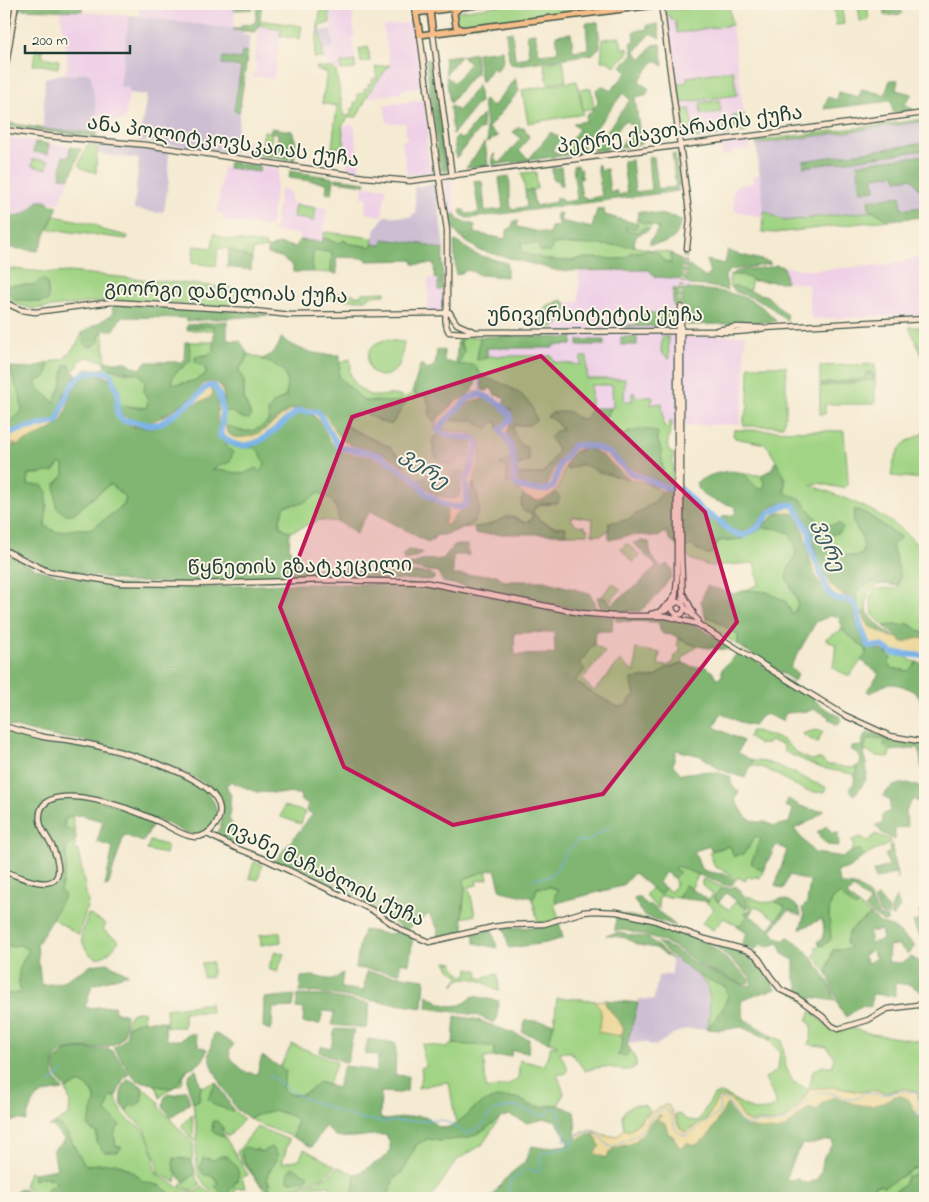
<svg xmlns="http://www.w3.org/2000/svg" width="929" height="1202" font-family="'Indie Flower','Noto Sans Georgian',sans-serif">
<style>
.built{fill:#efd0e7}
.industrial{fill:#cdbed3;fill-rule:evenodd}
.green{fill:#a1d484;stroke:#60885c;fill-rule:evenodd}
.forest{fill:#80b672;stroke:#507a53;fill-rule:evenodd}
.sand{fill:#eeda9e;stroke:#868c69}
.lines{fill:none;stroke-linecap:round;stroke-linejoin:round}
.stream{stroke:#78b3e9;stroke-width:1}
.river{stroke:#78b3e9;stroke-width:6}
.secondary-tunnel{stroke:#cac7b2;stroke-width:4.5;stroke-dasharray:4.5 2;stroke-linecap:butt}
.secondary-casing{stroke:#3f574c;stroke-width:7}
.primary-casing{stroke:#3f574c;stroke-width:8}
.secondary{stroke:#fce5cf;stroke-width:4.5}
.primary{stroke:#f7bd88;stroke-width:5}
.marked{fill:#c2185b;fill-opacity:0.2;stroke:#c2185b;stroke-width:4;stroke-linejoin:round}
.labels{text-anchor:middle;dominant-baseline:central;stroke-width:4;stroke-linejoin:round;paint-order:stroke}
.street-label{font-size:20px;fill:#1f3d34;stroke:#fcf5e5}
.water-label{font-size:21px;font-style:italic;fill:#355a61;stroke:#fcf5e5}
</style>
<rect width="100%" height="100%" fill="#fcf5e5"/>
<filter id="ink" filterUnits="userSpaceOnUse"><feTurbulence type="fractalNoise" baseFrequency=".02" numOctaves="2"/><feDisplacementMap in="SourceGraphic" scale="10" xChannelSelector="R" yChannelSelector="G"/><feConvolveMatrix kernelMatrix="1 2 1 2 8 2 1 2 1" color-interpolation-filters="sRGB"/></filter>
<filter id="wash" filterUnits="userSpaceOnUse"><feTurbulence type="fractalNoise" baseFrequency=".0096" numOctaves="4" result="noise"/><feDisplacementMap in="SourceGraphic" scale="20" xChannelSelector="R" yChannelSelector="G"/><feGaussianBlur stdDeviation="1.12" result="paint"/><feColorMatrix in="noise" values="0 0 0 0 0 0 0 0 0 0 0 0 0 0 0 0 0 1.4 0 .05"/><feComposite in="paint" operator="in"/></filter>
<g filter="url(#wash)">
<rect width="100%" height="100%" fill="#f5ead2"/>
<g class="built">
<path d="M 4,4 L 11,4 L 4,45 Z"/>
<path d="M 141,4 L 235,4 L 234,30 L 138,17 Z"/>
<path d="M 351,4 L 355,37 L 352,38 L 355,61 L 341,63 L 341,70 L 337,71 L 324,58 L 323,49 L 334,47 L 329,7 Z"/>
<path d="M 60,10 L 133,16 L 129,17 L 120,87 L 130,88 L 125,120 L 102,123 L 101,115 L 97,115 L 91,75 L 86,72 L 69,75 L 64,72 L 68,66 Z"/>
<path d="M 670,15 L 675,19 L 700,30 L 699,28 L 732,25 L 744,114 L 736,115 L 734,134 L 683,141 L 666,16 Z"/>
<path d="M 413,22 L 422,86 L 401,90 L 401,93 L 367,98 L 390,64 L 383,26 Z"/>
<path d="M 260,26 L 281,30 L 274,79 L 255,76 L 254,78 L 253,78 L 253,74 L 255,74 L 257,63 L 254,63 Z"/>
<path d="M 424,100 L 429,137 L 426,139 L 430,167 L 432,167 L 433,172 L 407,175 L 402,141 L 407,140 L 405,123 L 387,123 L 384,105 Z"/>
<path d="M 354,125 L 360,171 L 354,170 L 354,169 L 348,169 L 342,126 Z"/>
<path d="M 4,137 L 81,148 L 70,179 L 59,203 L 38,201 L 32,210 L 21,216 L 4,216 Z"/>
<path d="M 246,140 L 249,141 L 248,150 L 258,152 L 258,155 L 240,153 L 242,141 Z"/>
<path d="M 748,141 L 751,149 L 732,151 L 732,154 L 722,155 L 721,144 Z"/>
<path d="M 260,166 L 279,169 L 270,227 L 223,221 L 224,214 L 217,213 L 223,167 L 259,172 Z"/>
<path d="M 760,175 L 764,211 L 763,217 L 735,211 L 733,193 L 736,186 L 754,183 L 753,176 Z"/>
<path d="M 451,180 L 456,214 L 449,215 L 444,181 Z"/>
<path d="M 363,186 L 386,188 L 382,216 L 365,213 L 367,198 L 362,197 Z"/>
<path d="M 280,189 L 287,190 L 291,193 L 291,203 L 327,208 L 322,242 L 299,240 L 300,234 L 272,232 L 275,227 Z"/>
<path d="M 925,255 L 925,315 L 811,319 L 808,284 L 786,282 L 784,267 L 813,270 L 889,265 Z"/>
<path d="M 646,270 L 649,270 L 655,277 L 672,278 L 686,281 L 690,285 L 690,289 L 673,289 L 672,337 L 745,335 L 744,397 L 741,409 L 740,424 L 673,426 L 661,419 L 581,410 L 459,365 L 458,337 L 550,337 L 567,312 L 567,302 L 579,302 L 579,271 Z"/>
<path d="M 428,278 L 438,278 L 438,290 L 444,290 L 443,312 L 428,312 Z"/>
</g>
<g class="industrial">
<path d="M 133,16 L 243,30 L 243,35 L 250,36 L 235,152 L 139,141 L 147,95 L 129,93 L 129,88 L 120,87 L 129,17 ZM 247,52 L 239,111 L 239,112 L 234,111 L 241,66 L 223,64 L 223,58 L 241,60 Z"/>
<path d="M 331,29 L 334,47 L 323,49 L 320,31 Z"/>
<path d="M 86,72 L 91,75 L 97,115 L 97,133 L 43,129 L 45,78 L 62,74 L 74,75 Z"/>
<path d="M 925,121 L 925,216 L 888,220 L 874,211 L 784,221 L 764,211 L 756,144 Z"/>
<path d="M 98,144 L 169,152 L 168,167 L 169,180 L 164,211 L 157,213 L 134,209 L 139,159 L 97,154 Z"/>
<path d="M 436,184 L 444,250 L 421,244 L 383,239 L 383,245 L 372,244 L 375,229 L 385,216 L 412,217 L 412,214 L 416,214 L 414,187 Z"/>
<path d="M 672,957 L 699,976 L 707,987 L 709,1009 L 709,1023 L 707,1029 L 687,1029 L 675,1033 L 655,1046 L 644,1042 L 627,1044 L 639,999 L 654,1000 L 658,976 L 672,974 Z"/>
</g>
<g class="green">
<path d="M 321,4 L 326,4 L 329,9 L 330,23 L 319,26 L 324,58 L 314,58 Z"/>
<path d="M 510,4 L 635,4 L 460,27 L 458,26 L 456,13 L 458,11 Z"/>
<path d="M 721,4 L 729,4 L 732,25 L 677,33 L 675,20 L 671,20 L 669,15 L 666,16 L 665,11 Z"/>
<path d="M 867,5 L 869,20 L 860,21 L 858,6 Z"/>
<path d="M 842,8 L 844,24 L 836,25 L 834,9 Z"/>
<path d="M 260,20 L 302,26 L 300,39 L 280,36 L 281,30 L 259,25 Z"/>
<path d="M 620,37 L 622,48 L 628,48 L 628,54 L 614,66 L 607,61 L 601,61 L 603,39 Z"/>
<path d="M 368,47 L 370,61 L 361,63 L 359,49 Z"/>
<path d="M 36,49 L 43,50 L 42,57 L 59,60 L 58,68 L 41,65 L 33,65 Z"/>
<path d="M 434,59 L 449,171 L 441,172 L 426,60 Z"/>
<path d="M 563,60 L 566,81 L 548,84 L 544,63 Z"/>
<path d="M 355,61 L 355,69 L 341,70 L 341,63 Z"/>
<path d="M 390,65 L 370,91 L 357,117 L 348,118 L 342,126 L 346,157 L 343,156 L 341,147 L 332,148 L 337,106 L 322,103 L 327,72 L 316,70 L 316,67 L 333,68 L 336,71 L 344,116 L 351,115 L 351,109 L 355,108 L 354,102 L 358,101 L 357,94 L 364,93 L 364,89 L 368,88 L 368,84 L 372,83 L 372,79 L 377,78 L 375,67 Z"/>
<path d="M 733,70 L 737,95 L 680,103 L 678,84 L 687,82 L 687,77 Z"/>
<path d="M 577,81 L 583,114 L 528,123 L 522,90 Z"/>
<path d="M 591,88 L 594,108 L 583,110 L 580,90 Z"/>
<path d="M 719,100 L 721,112 L 701,115 L 700,103 Z"/>
<path d="M 690,109 L 693,130 L 681,132 L 679,110 Z"/>
<path d="M 744,114 L 746,132 L 734,134 L 736,124 L 734,120 L 732,120 L 732,116 Z"/>
<path d="M 925,119 L 925,121 L 756,144 L 756,141 Z"/>
<path d="M 264,131 L 272,132 L 271,143 L 268,150 L 261,152 Z"/>
<path d="M 87,145 L 97,146 L 96,173 L 81,168 L 79,165 Z"/>
<path d="M 33,159 L 48,161 L 47,169 L 32,166 Z"/>
<path d="M 536,172 L 537,189 L 525,191 L 522,173 Z"/>
<path d="M 4,181 L 11,182 L 8,204 L 4,203 Z"/>
<path d="M 295,205 L 316,208 L 314,221 L 293,217 Z"/>
<path d="M 764,211 L 784,221 L 874,211 L 888,220 L 776,233 L 762,232 Z"/>
<path d="M 54,216 L 85,222 L 96,225 L 102,230 L 128,236 L 127,239 L 48,229 Z"/>
<path d="M 637,218 L 638,221 L 652,225 L 649,230 L 646,227 L 637,232 L 627,231 L 625,227 L 632,228 L 638,224 L 636,222 Z"/>
<path d="M 326,232 L 373,238 L 372,247 L 346,243 L 346,241 L 343,240 L 342,243 L 329,241 L 329,239 L 323,238 L 324,233 Z"/>
<path d="M 214,233 L 225,239 L 266,244 L 265,247 L 269,248 L 253,250 L 252,259 L 229,249 L 218,248 L 216,266 L 192,263 L 194,246 L 212,248 Z"/>
<path d="M 467,234 L 509,243 L 550,236 L 624,236 L 634,238 L 634,246 L 636,247 L 671,253 L 672,264 L 662,260 L 650,250 L 630,253 L 627,257 L 621,259 L 586,258 L 562,261 L 549,260 L 470,242 L 460,236 Z"/>
<path d="M 313,251 L 332,252 L 331,273 L 312,272 Z"/>
<path d="M 4,268 L 53,273 L 69,272 L 241,289 L 226,307 L 112,300 L 34,309 L 22,306 L 4,298 ZM 40,280 L 47,283 L 49,295 L 39,303 L 31,300 L 15,300 L 14,285 L 35,285 Z"/>
<path d="M 730,275 L 742,275 L 755,281 L 751,282 L 750,291 L 731,287 L 729,281 Z"/>
<path d="M 319,292 L 354,294 L 354,296 L 361,296 L 362,293 L 385,292 L 385,295 L 369,296 L 368,299 L 365,300 L 315,299 L 316,295 L 319,295 Z"/>
<path d="M 214,326 L 214,330 L 187,330 L 187,328 Z"/>
<path d="M 909,327 L 925,327 L 925,359 L 922,355 Z"/>
<path d="M 103,332 L 106,362 L 87,357 L 79,361 L 78,367 L 71,371 L 65,365 L 61,387 L 56,397 L 56,404 C 49,398 42,391 35,384 L 48,372 L 48,363 L 65,358 L 78,342 L 82,333 L 88,347 L 94,346 L 99,341 L 99,335 Z"/>
<path d="M 467,337 L 480,337 L 477,360 L 487,356 L 552,356 L 554,362 L 581,365 L 581,357 L 587,357 L 587,379 L 625,379 L 624,401 L 632,401 L 632,393 L 635,393 L 635,397 L 653,397 L 652,402 L 649,405 L 662,403 L 664,427 L 669,426 L 669,422 L 672,422 C 672,432 665,440 669,451 L 673,453 L 673,482 L 663,473 L 661,450 L 657,438 L 631,431 L 624,435 L 613,432 L 610,420 L 607,417 L 611,408 L 613,408 L 612,385 L 591,385 L 591,410 L 587,419 L 548,416 L 555,421 L 563,431 L 550,438 L 558,449 L 551,463 L 543,474 L 517,474 L 517,465 L 523,464 L 520,444 L 512,429 L 515,425 L 529,425 L 531,405 C 526,400 521,394 516,391 C 500,381 485,383 475,366 L 459,365 L 464,351 C 459,344 462,344 462,338 Z"/>
<path d="M 662,337 L 668,337 L 669,359 L 661,352 Z"/>
<path d="M 385,340 L 404,342 C 403,348 402,359 399,365 C 389,382 367,379 368,358 C 369,347 374,343 385,340 Z"/>
<path d="M 189,342 L 214,342 L 214,351 L 207,355 L 202,355 L 206,374 L 197,380 L 175,385 L 172,383 C 172,374 176,371 184,367 L 189,351 Z"/>
<path d="M 248,354 C 257,357 284,365 287,376 C 289,382 287,390 286,396 L 274,403 C 273,409 271,418 267,422 C 258,433 242,434 230,426 L 227,428 L 224,421 L 224,411 L 231,411 L 244,419 L 251,416 L 244,399 L 244,382 L 239,370 L 248,356 Z"/>
<path d="M 350,359 L 351,368 L 349,369 C 352,382 361,394 375,396 C 381,397 386,394 391,395 C 395,395 398,396 402,396 L 403,399 L 411,394 L 414,386 L 416,388 L 414,394 L 424,395 L 428,399 L 433,421 L 437,420 L 434,425 L 435,430 L 441,435 L 435,436 L 432,441 L 435,457 L 458,461 L 459,457 L 464,456 L 470,458 L 468,469 L 464,474 L 461,470 L 451,480 L 418,480 L 413,474 L 403,467 L 403,460 L 390,447 L 347,427 L 345,420 L 359,410 C 371,414 379,424 392,424 L 406,402 L 364,401 L 339,377 L 340,362 Z"/>
<path d="M 875,364 L 875,404 L 825,404 L 825,414 L 820,414 L 820,366 Z"/>
<path d="M 105,365 C 113,373 130,373 140,374 L 145,382 C 145,383 144,389 144,390 C 145,397 151,401 146,408 L 121,405 L 119,407 L 120,393 L 101,369 L 105,368 Z"/>
<path d="M 6,366 L 9,367 L 16,387 L 20,393 L 22,411 L 9,423 L 4,422 L 4,384 Z"/>
<path d="M 749,366 L 786,366 L 786,412 L 783,426 L 744,426 L 744,417 L 748,408 Z"/>
<path d="M 449,420 L 474,420 L 486,429 L 494,422 L 497,423 L 499,432 L 506,442 L 512,458 L 501,465 L 505,466 L 507,471 L 507,484 L 510,481 L 523,495 L 521,501 L 533,517 L 530,521 L 523,522 L 519,519 L 506,517 L 489,525 L 464,528 L 475,521 L 478,495 L 473,483 L 482,449 L 466,433 L 442,429 L 442,426 Z"/>
<path d="M 734,430 L 844,431 C 844,440 850,481 847,485 C 845,489 840,488 837,487 C 827,486 820,481 810,485 C 852,500 894,516 923,551 L 925,554 L 925,633 L 921,632 L 909,624 L 884,626 L 873,615 L 870,598 L 875,589 L 884,588 L 898,589 L 900,575 L 892,545 L 900,537 L 867,514 L 853,522 C 859,533 867,542 862,554 C 847,561 834,548 824,537 L 840,524 L 824,525 L 785,493 L 785,478 L 769,448 L 765,444 L 735,438 L 733,435 Z"/>
<path d="M 925,431 L 925,479 L 891,476 C 892,465 896,450 905,443 C 911,438 919,437 925,431 Z"/>
<path d="M 228,443 L 247,448 L 253,447 C 269,456 265,469 263,486 L 201,473 L 227,448 L 225,445 Z"/>
<path d="M 59,464 L 64,465 L 64,475 L 55,485 L 73,514 L 110,484 L 126,497 L 124,505 L 92,529 L 78,529 L 56,532 L 45,526 L 47,503 L 28,485 L 28,474 L 40,474 Z"/>
<path d="M 587,464 C 611,478 641,476 661,491 L 656,501 L 629,519 L 619,522 L 609,522 L 608,531 L 601,535 L 592,534 L 593,519 L 574,516 L 571,520 L 577,525 L 585,526 L 585,529 L 588,529 L 588,534 L 565,534 L 565,527 C 552,528 542,523 533,513 L 534,508 L 541,504 L 549,505 L 557,494 L 553,494 L 558,487 L 566,465 L 567,469 L 577,465 Z"/>
<path d="M 744,474 L 761,475 L 765,485 L 763,489 L 758,489 Z"/>
<path d="M 319,492 C 335,499 336,505 339,522 L 320,520 L 290,532 L 280,526 L 280,519 L 285,505 L 303,503 Z"/>
<path d="M 762,528 L 775,528 L 790,533 C 799,549 799,553 788,569 L 791,590 L 796,597 L 798,606 L 792,614 L 786,602 L 767,592 L 746,590 L 759,584 L 754,563 L 709,566 L 692,560 L 672,542 C 685,539 697,547 707,555 L 717,545 L 718,541 L 744,539 Z"/>
<path d="M 627,543 L 640,556 L 633,563 L 621,549 Z"/>
<path d="M 874,581 L 878,585 C 867,589 865,601 867,611 L 866,609 L 863,614 L 866,621 L 858,606 L 856,593 L 864,586 Z"/>
<path d="M 613,583 L 621,590 L 609,602 L 602,596 Z"/>
<path d="M 705,616 L 715,620 L 738,635 L 738,645 L 707,625 Z"/>
<path d="M 842,630 L 866,649 L 866,655 L 849,676 L 833,668 L 836,645 L 825,639 Z"/>
<path d="M 678,639 L 697,646 L 685,655 L 682,660 L 683,663 L 665,669 L 656,677 L 631,679 L 635,696 L 630,699 L 626,706 L 618,707 L 594,694 L 575,681 L 585,670 L 579,664 L 594,644 L 605,652 L 582,680 L 594,691 L 620,661 L 635,673 L 636,649 L 660,653 L 658,665 L 667,666 L 674,662 L 675,656 L 681,650 L 678,646 Z"/>
<path d="M 885,651 L 892,654 L 906,655 L 910,660 L 917,662 L 908,671 L 890,668 L 888,663 L 890,656 Z"/>
<path d="M 815,730 L 823,731 L 817,743 L 802,734 Z"/>
<path d="M 751,731 L 756,731 L 783,740 L 798,754 L 810,760 L 821,759 L 827,765 C 839,764 844,770 856,767 L 858,775 L 821,768 L 785,752 L 782,744 L 770,741 L 768,744 L 759,744 L 749,738 L 749,736 Z"/>
<path d="M 879,738 L 885,741 L 884,745 L 890,751 L 889,757 L 877,756 L 865,751 L 865,744 L 868,739 Z"/>
<path d="M 753,761 C 777,760 803,780 826,787 L 824,792 C 798,796 778,768 751,765 Z"/>
<path d="M 284,806 L 305,812 L 301,824 L 281,817 Z"/>
<path d="M 72,816 L 77,839 L 75,841 L 75,849 L 78,851 L 88,903 L 79,935 L 52,918 L 65,895 L 60,891 L 66,870 L 66,850 L 71,844 C 67,835 61,826 67,817 Z"/>
<path d="M 875,834 L 889,839 L 891,843 L 862,857 L 862,852 L 860,850 L 852,851 L 854,845 L 852,840 L 861,837 L 868,841 Z"/>
<path d="M 754,836 L 761,839 L 751,863 L 763,871 L 760,878 L 755,876 L 753,879 L 748,876 L 745,881 L 738,877 L 735,881 L 728,872 L 715,867 L 709,852 L 730,846 L 739,854 L 748,849 Z"/>
<path d="M 150,841 L 167,845 L 165,854 L 147,850 Z"/>
<path d="M 254,862 L 262,865 L 258,880 L 249,878 Z"/>
<path d="M 676,866 L 699,874 L 691,889 L 685,885 L 678,898 L 661,896 L 658,901 L 659,909 L 650,901 L 646,894 L 651,888 L 660,894 L 665,888 L 671,892 L 676,884 L 674,878 L 679,872 L 674,869 Z"/>
<path d="M 486,871 L 488,879 L 476,881 L 477,885 L 469,887 L 475,915 L 462,918 L 465,889 L 464,879 Z"/>
<path d="M 704,879 L 722,887 L 713,898 L 729,910 L 736,901 L 747,909 L 744,913 L 748,916 L 738,926 L 724,918 L 713,930 L 702,923 L 714,908 L 707,903 L 713,894 L 702,885 L 702,880 Z"/>
<path d="M 550,887 L 558,890 L 555,895 L 556,903 L 554,904 L 559,918 L 547,922 L 538,923 L 532,897 L 534,897 L 537,888 Z"/>
<path d="M 840,894 L 856,908 L 858,905 L 871,915 L 857,924 L 848,933 L 851,946 L 848,950 L 833,950 L 827,968 L 829,976 L 814,955 L 817,951 L 815,947 L 824,945 L 831,935 C 828,922 826,899 840,894 Z"/>
<path d="M 747,896 C 756,899 765,905 775,901 L 783,905 L 785,908 L 777,920 L 755,906 L 750,912 L 751,906 Z"/>
<path d="M 88,914 L 106,924 L 103,930 L 119,941 C 104,961 90,967 81,937 Z"/>
<path d="M 280,932 L 281,942 L 261,945 L 260,935 Z"/>
<path d="M 20,945 L 29,950 C 19,966 16,974 21,993 L 4,994 L 4,947 Z"/>
<path d="M 275,951 L 284,954 L 277,972 L 268,969 Z"/>
<path d="M 212,962 L 212,977 L 203,977 L 202,963 Z"/>
<path d="M 446,962 L 454,963 L 454,967 L 462,976 L 467,975 L 468,968 L 479,971 L 477,976 L 483,979 L 486,976 L 498,974 L 499,991 C 486,984 473,974 458,980 L 455,985 L 453,985 L 459,976 L 451,970 Z"/>
<path d="M 699,976 L 726,987 L 728,996 L 722,1010 L 707,1029 C 710,1019 711,996 707,987 C 705,983 701,979 699,976 Z"/>
<path d="M 557,998 C 567,999 585,998 594,1001 C 603,1004 603,1018 600,1026 L 623,1036 L 620,1052 L 626,1056 L 631,1051 C 636,1056 636,1061 636,1067 C 623,1074 618,1067 605,1067 C 598,1067 591,1069 585,1071 L 571,1052 L 559,1052 L 568,1068 L 565,1074 L 557,1074 L 564,1093 L 559,1104 C 544,1107 532,1109 519,1099 L 479,1105 L 456,1124 L 449,1082 L 434,1084 L 418,1088 L 422,1077 L 421,1067 L 426,1067 L 423,1058 L 423,1044 L 445,1047 L 453,1044 L 491,1046 L 494,1048 L 494,1057 L 484,1058 L 486,1089 L 508,1085 L 518,1078 L 520,1060 L 544,1066 L 551,1046 L 557,1047 L 556,1044 L 549,1042 L 554,1023 Z"/>
<path d="M 210,1003 L 211,1012 L 184,1012 L 184,1027 L 167,1027 L 166,1009 Z"/>
<path d="M 143,1011 L 144,1021 L 140,1021 L 127,1027 C 127,1015 131,1012 143,1011 Z"/>
<path d="M 811,1011 L 830,1029 L 842,1031 L 851,1028 L 872,1034 L 925,1042 L 925,1098 L 919,1098 L 896,1089 L 886,1093 L 872,1090 L 861,1092 L 850,1089 L 809,1089 C 804,1102 790,1120 775,1122 C 767,1123 759,1121 751,1123 L 740,1116 L 735,1103 L 724,1097 L 707,1119 L 685,1132 L 681,1131 L 675,1114 L 681,1115 L 687,1120 L 698,1121 L 714,1095 L 722,1093 L 755,1111 L 767,1110 L 777,1105 L 765,1078 L 778,1070 L 780,1052 L 769,1040 L 774,1037 L 782,1040 L 786,1067 L 793,1082 L 809,1089 L 813,1070 L 824,1066 L 832,1066 L 834,1057 L 827,1047 L 808,1044 L 811,1038 L 812,1026 L 807,1020 Z"/>
<path d="M 292,1044 L 337,1062 L 328,1085 L 318,1082 C 310,1094 292,1101 282,1088 L 286,1071 L 280,1067 Z"/>
<path d="M 189,1068 L 184,1075 L 182,1083 L 166,1091 L 160,1098 L 157,1088 L 154,1084 L 156,1085 L 179,1082 L 183,1073 Z"/>
<path d="M 217,1082 L 211,1092 L 214,1105 L 232,1111 L 233,1110 L 244,1119 L 228,1137 L 217,1121 L 216,1134 L 225,1137 L 248,1175 L 242,1177 L 245,1188 L 235,1188 L 234,1198 L 220,1198 L 205,1185 L 199,1176 L 196,1158 L 197,1132 L 193,1103 L 199,1100 L 201,1087 ZM 207,1158 L 213,1160 L 238,1180 L 225,1197 L 214,1177 L 203,1174 Z"/>
<path d="M 81,1083 C 91,1088 94,1092 96,1104 L 94,1108 L 97,1143 L 116,1146 L 111,1116 L 106,1111 L 110,1098 L 116,1096 C 119,1108 123,1116 133,1123 C 136,1125 140,1127 143,1130 C 151,1139 156,1160 154,1172 L 177,1186 L 194,1193 L 203,1187 L 216,1198 L 188,1198 L 180,1192 L 180,1195 L 172,1195 C 159,1184 158,1188 144,1182 C 139,1180 134,1173 129,1169 C 118,1162 99,1164 86,1165 L 79,1158 L 68,1135 L 58,1124 L 49,1127 L 69,1115 L 70,1102 L 66,1089 Z"/>
<path d="M 139,1084 L 159,1102 L 159,1107 L 162,1110 L 194,1145 L 192,1160 L 179,1158 L 173,1163 L 177,1176 L 176,1182 L 156,1172 L 158,1164 L 145,1129 L 127,1113 L 128,1106 L 142,1096 L 143,1091 Z"/>
<path d="M 634,1105 L 644,1105 L 650,1111 L 629,1131 L 624,1129 L 622,1117 L 626,1109 Z"/>
<path d="M 274,1110 C 281,1113 293,1115 297,1120 L 293,1137 L 259,1124 L 249,1118 Z"/>
<path d="M 192,1114 L 194,1142 L 181,1126 Z"/>
<path d="M 500,1118 L 482,1145 L 457,1160 L 431,1198 L 385,1198 L 389,1194 L 393,1180 L 404,1170 L 417,1144 L 428,1139 L 441,1141 L 483,1131 Z"/>
<path d="M 257,1127 L 289,1140 L 282,1163 L 300,1159 L 304,1149 L 335,1166 C 321,1184 289,1187 267,1193 L 243,1163 L 237,1152 ZM 256,1149 L 262,1152 L 271,1171 L 268,1172 L 267,1178 L 270,1184 L 263,1186 L 249,1169 L 241,1155 Z"/>
<path d="M 337,1167 L 355,1174 L 354,1188 L 349,1198 L 332,1198 L 330,1185 L 313,1187 L 315,1198 L 280,1198 L 281,1192 L 317,1182 C 324,1176 331,1176 337,1167 Z"/>
<path d="M 915,1168 L 920,1170 C 914,1175 909,1179 904,1185 C 900,1190 895,1189 892,1196 L 880,1198 L 874,1196 L 874,1186 C 892,1183 900,1178 915,1168 Z"/>
<path d="M 29,1172 L 34,1173 L 33,1177 L 54,1179 L 57,1184 L 45,1198 L 34,1198 L 29,1189 L 24,1186 Z"/>
<path d="M 196,1173 L 196,1179 L 201,1185 L 193,1191 L 180,1185 Z"/>
</g>
<g class="forest">
<path d="M 20,4 L 82,4 L 82,11 L 21,9 L 19,9 Z"/>
<path d="M 235,4 L 254,4 L 253,9 L 234,10 Z"/>
<path d="M 258,4 L 262,4 C 260,14 261,23 256,32 L 234,30 L 234,28 L 241,28 L 241,25 L 255,23 Z"/>
<path d="M 901,4 L 909,4 L 909,7 L 901,7 L 902,14 L 885,16 L 884,5 L 888,5 L 893,9 L 899,7 Z"/>
<path d="M 598,22 L 600,47 L 593,54 L 517,65 L 511,64 L 509,59 L 506,32 L 512,32 L 515,59 L 529,57 L 527,34 L 535,33 L 539,54 L 558,52 L 556,35 L 571,33 L 573,51 L 588,49 L 586,23 Z"/>
<path d="M 658,24 L 660,38 L 650,33 L 635,52 L 642,59 L 653,45 L 661,44 L 663,66 L 655,60 L 639,81 L 649,89 L 646,95 L 635,97 L 641,144 L 619,148 L 634,128 L 625,120 L 609,141 L 607,150 L 592,151 L 630,100 L 623,93 L 582,146 L 589,152 L 493,165 L 492,157 L 494,154 L 496,155 L 494,158 L 500,163 L 521,138 L 513,132 L 519,127 L 523,129 L 524,127 L 529,137 L 519,151 L 529,159 L 551,132 L 561,139 L 552,150 L 560,155 L 579,129 L 573,124 L 574,123 L 586,121 L 586,115 L 589,114 L 598,103 L 596,90 L 602,86 L 611,91 L 627,72 L 621,66 L 633,54 L 631,42 L 635,41 L 634,31 L 647,29 L 647,25 Z"/>
<path d="M 502,50 L 503,61 L 497,71 L 492,68 L 481,83 L 477,53 Z"/>
<path d="M 242,51 L 248,52 L 239,112 L 234,111 L 241,67 L 222,64 L 223,57 L 241,59 Z"/>
<path d="M 475,53 L 477,74 L 473,75 L 450,103 L 446,76 L 454,83 L 470,63 L 461,56 Z"/>
<path d="M 461,55 L 446,74 L 444,57 Z"/>
<path d="M 429,59 L 444,169 L 440,170 L 426,60 Z"/>
<path d="M 431,59 L 434,59 L 448,169 L 445,169 Z"/>
<path d="M 515,78 L 519,91 L 488,128 L 498,136 L 488,142 L 483,102 L 484,100 L 493,107 Z"/>
<path d="M 890,80 L 898,80 L 896,90 L 912,94 L 905,104 L 915,111 L 893,113 L 891,101 L 824,109 L 828,97 L 837,100 L 839,92 L 859,97 L 862,89 L 885,95 Z"/>
<path d="M 478,85 L 480,102 L 478,103 L 453,134 L 450,108 L 451,106 L 458,111 Z"/>
<path d="M 482,115 L 483,129 L 479,130 L 456,158 L 454,140 L 457,136 L 462,140 Z"/>
<path d="M 732,120 L 734,120 L 736,124 L 734,134 L 716,136 L 715,128 L 731,126 Z"/>
<path d="M 4,122 L 51,130 L 97,133 L 96,137 L 10,127 Z"/>
<path d="M 271,128 L 292,131 L 296,143 L 294,161 L 292,161 L 292,158 L 289,157 L 288,160 L 258,155 L 258,152 L 248,150 L 248,148 L 261,150 L 261,152 L 277,144 L 278,133 L 270,132 Z"/>
<path d="M 711,129 L 713,137 L 693,139 L 692,131 Z"/>
<path d="M 35,142 L 49,144 L 48,154 L 33,152 Z"/>
<path d="M 485,142 L 488,165 L 466,168 Z"/>
<path d="M 925,143 L 925,150 L 804,167 L 803,161 Z"/>
<path d="M 70,147 L 81,149 L 70,178 L 60,177 L 63,156 L 69,157 Z"/>
<path d="M 672,154 L 675,154 L 680,186 L 676,187 Z"/>
<path d="M 925,155 L 925,176 L 923,177 L 923,187 L 919,189 L 912,178 L 897,180 L 895,174 L 873,177 L 875,190 L 861,191 L 857,164 Z"/>
<path d="M 648,157 L 654,157 L 658,189 L 675,187 L 675,189 L 679,189 L 678,191 L 470,218 L 466,218 L 461,214 L 460,210 L 464,210 L 466,214 L 479,213 L 474,181 L 479,180 L 482,182 L 485,211 L 503,209 L 499,178 L 509,176 C 511,188 509,198 511,209 L 527,207 L 525,191 L 532,190 L 535,206 L 556,202 L 556,198 L 561,198 L 562,202 L 577,200 L 573,166 L 578,165 L 578,169 L 581,169 L 582,174 L 579,176 L 582,176 L 583,178 L 579,179 L 582,197 L 585,197 L 586,199 L 602,196 L 597,165 L 599,165 L 600,170 L 607,169 L 610,192 L 617,191 L 618,195 L 627,193 L 623,161 L 632,160 L 635,192 L 651,190 Z"/>
<path d="M 229,162 L 260,166 L 259,172 L 228,168 Z"/>
<path d="M 561,167 L 563,185 L 559,185 L 559,180 L 553,180 L 552,168 Z"/>
<path d="M 290,171 L 334,178 L 332,194 L 326,193 L 327,183 L 289,178 Z"/>
<path d="M 336,178 L 366,182 L 365,185 L 336,181 Z"/>
<path d="M 900,196 L 902,207 L 905,209 L 922,207 L 924,217 L 888,220 L 874,211 L 870,212 L 868,200 Z"/>
<path d="M 38,201 L 48,201 L 48,204 L 58,206 L 38,251 L 4,247 L 4,216 C 22,216 27,215 38,201 Z"/>
<path d="M 604,209 L 605,215 L 638,224 L 637,227 L 635,229 L 626,227 L 627,231 L 637,232 L 646,227 L 649,230 C 639,235 635,233 634,246 L 552,244 L 551,252 L 540,251 L 538,244 L 521,243 L 522,253 L 549,260 L 570,261 L 586,258 L 621,259 L 627,257 L 630,253 L 650,250 L 660,255 L 662,260 L 671,264 L 671,253 L 706,278 L 710,273 L 706,260 L 725,264 L 728,250 L 734,253 L 769,262 L 771,264 L 730,270 L 725,276 L 728,290 L 708,286 L 690,285 C 682,277 666,278 655,277 L 649,270 L 646,270 L 559,271 L 479,250 L 465,241 L 466,238 L 469,240 L 471,237 L 466,235 L 463,240 C 455,232 451,226 450,215 L 455,214 L 458,220 L 475,225 L 474,233 L 505,239 L 508,229 L 511,229 L 514,221 L 518,221 L 517,227 L 549,234 L 551,227 L 561,226 L 557,221 L 557,213 L 562,214 L 560,221 L 592,228 L 597,210 Z"/>
<path d="M 639,211 L 675,217 L 682,221 C 679,225 679,229 677,233 C 671,244 662,243 650,244 L 650,241 L 659,228 L 647,223 L 644,224 L 637,218 Z"/>
<path d="M 323,238 L 329,239 L 329,241 L 342,243 L 343,240 L 346,241 L 346,243 L 372,247 L 372,244 L 383,245 L 383,239 L 421,244 L 443,250 L 442,290 L 438,290 L 438,279 L 435,278 L 434,264 L 413,264 L 413,260 L 367,261 L 366,258 L 336,257 L 337,274 L 331,273 L 332,252 L 313,251 L 312,272 L 293,272 L 293,266 L 281,257 L 268,254 L 268,249 L 279,244 L 296,247 L 299,240 L 322,242 Z"/>
<path d="M 456,241 L 475,254 L 507,263 L 507,277 L 480,275 L 468,270 L 456,275 L 454,242 Z"/>
<path d="M 229,249 L 252,259 L 251,270 L 227,267 Z"/>
<path d="M 776,265 L 784,267 L 786,282 L 755,281 L 742,275 L 730,275 C 742,266 762,271 776,265 Z"/>
<path d="M 40,280 L 45,280 L 47,283 L 48,301 C 37,304 27,299 15,300 L 5,289 L 6,285 L 35,285 Z"/>
<path d="M 734,286 L 767,296 L 787,315 L 787,321 L 772,308 L 756,299 L 736,292 L 731,287 Z"/>
<path d="M 673,289 C 709,289 754,290 776,321 L 757,323 L 686,325 L 686,307 L 673,306 Z"/>
<path d="M 562,300 L 567,304 C 567,313 562,323 554,327 C 550,328 544,327 540,327 L 542,310 L 548,305 Z"/>
<path d="M 112,304 L 252,312 L 272,315 L 187,321 L 186,318 L 121,317 L 114,330 L 104,330 L 99,335 L 99,341 L 94,346 L 88,347 L 84,342 L 84,337 L 82,333 C 91,326 106,320 113,313 Z"/>
<path d="M 643,313 L 673,313 L 672,326 L 626,327 L 618,325 L 636,325 Z"/>
<path d="M 227,321 L 227,340 L 240,341 L 248,354 L 248,356 L 239,370 L 244,382 L 244,399 L 251,416 L 249,419 C 240,419 235,411 224,411 L 224,391 L 220,385 L 209,382 L 204,383 L 195,395 L 155,421 L 148,423 L 122,416 L 119,407 L 120,405 L 138,408 L 146,408 C 150,400 145,397 144,390 C 144,389 145,383 145,382 L 140,374 L 108,368 L 103,362 L 127,362 L 134,367 L 141,369 L 145,362 L 184,362 L 185,342 L 189,342 L 191,360 C 183,368 172,371 172,383 C 179,386 200,380 206,374 L 206,368 L 195,362 L 195,357 L 207,355 L 214,351 L 214,326 L 187,328 L 187,325 Z"/>
<path d="M 501,336 L 565,338 L 573,336 L 572,345 L 553,345 L 553,348 L 487,348 L 487,358 L 477,360 L 480,337 Z"/>
<path d="M 458,337 L 462,337 L 460,345 L 463,347 L 464,351 L 459,365 L 475,365 C 477,369 478,373 481,375 C 485,379 491,379 496,381 C 513,388 534,399 536,420 L 529,425 L 515,425 L 512,429 L 520,444 L 527,448 L 529,461 L 517,465 L 513,444 L 507,432 L 512,423 L 511,410 L 502,403 L 505,400 L 501,396 L 495,395 L 492,389 L 490,388 L 487,391 L 482,390 L 481,379 L 476,380 C 475,389 469,396 460,400 C 458,402 455,402 453,403 C 447,409 441,418 433,422 C 426,412 432,403 424,395 L 415,395 L 416,388 L 414,386 L 420,365 L 424,365 L 427,370 L 435,365 L 437,350 L 444,350 L 444,361 L 456,364 Z"/>
<rect x="621" y="337" width="16" height="8"/>
<path d="M 281,338 C 303,352 314,355 340,355 L 339,377 L 364,401 L 406,402 L 392,424 C 379,424 371,415 359,410 L 346,420 L 347,427 L 390,447 L 403,460 L 403,467 L 381,452 L 366,450 L 350,445 L 341,438 L 321,411 C 312,410 299,406 291,409 C 271,418 257,448 230,435 L 227,428 L 230,426 C 244,436 257,431 269,421 L 268,411 L 274,403 L 286,396 C 289,369 284,369 261,359 C 271,357 279,348 281,338 Z"/>
<rect x="578" y="340" width="26" height="5"/>
<path d="M 48,363 L 47,377 L 39,380 L 35,385 C 42,391 49,398 55,403 L 56,397 L 61,387 L 65,365 L 70,365 L 71,371 L 77,374 L 64,394 L 56,419 L 49,423 L 24,426 L 4,434 L 4,422 L 9,423 L 22,411 L 20,393 L 16,387 L 9,367 L 33,368 Z"/>
<path d="M 870,372 L 874,375 L 874,380 L 826,386 L 822,386 L 821,384 L 866,378 L 866,373 Z"/>
<path d="M 90,374 C 120,378 114,388 115,413 L 131,426 L 152,429 L 188,407 L 208,398 L 211,388 L 217,391 L 219,428 L 235,446 L 289,420 L 298,413 L 307,413 L 320,420 L 330,440 L 363,455 L 380,459 L 400,471 L 436,504 L 448,508 L 444,524 L 448,525 C 455,516 464,509 469,499 C 472,494 470,489 473,483 C 481,505 485,519 460,529 C 452,532 446,536 437,535 L 429,543 L 371,511 L 363,521 L 356,535 L 350,529 L 339,522 C 336,506 335,499 319,493 L 303,503 L 285,506 L 280,519 L 280,527 L 290,532 L 289,548 L 299,566 L 321,569 L 324,572 L 339,573 L 345,565 L 354,571 L 430,573 L 434,576 L 434,579 L 432,580 L 304,579 L 183,583 L 129,582 L 54,569 L 38,563 L 4,546 L 4,446 C 19,446 16,443 29,438 C 37,435 47,433 54,427 C 72,412 67,384 90,374 ZM 228,444 C 248,455 254,435 265,464 L 261,472 L 256,468 L 243,474 L 212,469 L 230,462 L 233,452 L 227,448 L 225,445 ZM 59,464 L 64,465 L 64,475 L 55,485 L 56,507 L 65,514 L 73,514 L 110,484 L 126,498 L 124,505 L 92,529 L 78,529 L 56,532 L 45,526 L 47,492 L 42,485 L 28,485 L 28,474 L 53,472 Z"/>
<path d="M 484,399 C 495,400 501,409 508,416 L 508,420 L 499,428 L 497,423 L 494,422 L 486,430 L 474,420 L 449,420 C 460,408 468,401 484,399 Z"/>
<path d="M 591,408 L 611,408 L 604,420 L 607,423 L 610,420 L 613,432 L 624,435 C 635,429 647,427 658,433 L 657,438 L 661,450 L 663,472 L 673,482 L 673,485 L 661,482 L 626,466 L 611,453 L 571,443 L 558,463 L 547,487 L 527,487 L 519,482 L 517,474 L 543,474 L 551,463 L 558,449 L 550,438 L 556,431 L 563,430 L 555,421 L 547,416 L 551,413 L 568,411 L 577,418 L 587,419 Z"/>
<path d="M 441,435 C 453,441 463,437 473,443 L 470,458 L 464,456 L 459,457 L 454,465 C 434,462 437,458 432,441 L 435,436 Z"/>
<path d="M 583,449 C 601,449 617,469 630,479 C 620,477 609,475 599,472 C 583,465 585,461 567,470 L 566,465 L 572,453 Z"/>
<path d="M 512,458 L 514,484 L 510,481 L 506,485 L 508,477 L 505,466 L 499,465 Z"/>
<path d="M 775,462 C 785,470 785,482 785,493 L 800,498 L 819,522 L 824,525 L 840,524 L 843,528 L 840,532 L 825,537 C 834,548 847,561 862,554 C 867,542 859,532 853,522 L 855,509 L 867,514 L 901,538 L 892,545 L 900,575 L 898,586 L 885,584 L 878,585 L 874,581 L 864,586 L 856,593 L 857,605 C 848,597 837,594 829,584 C 818,568 816,551 811,533 C 808,523 802,514 796,505 C 793,504 788,503 785,503 C 762,502 755,546 730,528 C 727,526 724,523 721,521 L 723,516 L 733,515 L 736,512 L 736,509 L 733,506 C 718,501 701,500 696,483 C 706,475 732,467 744,474 C 749,478 753,485 758,489 L 763,489 L 765,485 L 761,475 L 771,470 Z"/>
<path d="M 461,470 L 464,474 L 460,482 L 459,496 L 454,499 L 432,494 L 418,480 L 424,479 L 427,475 L 433,474 L 440,480 L 451,480 L 455,473 Z"/>
<path d="M 661,491 L 671,491 L 676,492 L 731,534 L 744,539 L 718,541 L 712,553 L 707,555 L 690,545 L 687,548 L 683,542 L 672,542 L 668,537 L 668,533 L 664,533 L 658,537 L 642,535 L 627,536 L 609,540 L 609,522 L 619,522 L 629,519 L 656,501 Z"/>
<path d="M 553,494 L 557,494 L 560,497 L 558,503 L 541,504 L 534,508 L 533,513 C 541,523 552,528 566,527 L 565,534 L 475,534 L 474,528 L 489,525 L 506,517 L 514,517 L 523,522 L 530,521 L 533,517 L 529,512 L 524,512 L 521,507 L 523,495 L 530,499 L 539,501 Z"/>
<path d="M 782,512 L 795,514 L 803,530 L 812,568 L 835,600 C 846,602 859,604 855,619 L 866,646 L 881,650 L 890,656 L 891,660 L 888,663 L 891,668 L 908,671 L 917,662 L 925,664 C 925,678 925,690 925,703 L 921,704 C 920,696 916,693 909,689 C 893,681 885,683 871,693 L 867,691 L 879,674 L 861,660 L 866,655 L 866,649 L 842,630 L 839,617 L 832,615 L 816,622 L 790,667 L 798,674 L 794,681 L 738,645 L 738,635 L 715,620 L 705,616 L 701,601 L 707,586 L 733,594 L 746,590 L 767,592 L 786,602 L 792,614 C 805,604 791,589 786,578 C 791,555 803,558 789,533 L 775,528 L 762,528 L 770,518 Z"/>
<path d="M 641,541 L 649,542 L 651,556 L 661,568 L 667,564 L 672,569 L 671,577 L 656,597 L 640,611 L 605,612 L 601,610 L 597,597 L 602,597 L 612,604 L 642,581 L 656,566 L 633,543 Z"/>
<path d="M 454,545 L 468,545 L 469,555 L 453,555 L 453,575 L 497,575 L 504,581 L 544,581 L 589,593 L 595,602 L 596,611 L 577,609 L 443,582 L 438,572 L 409,568 L 409,565 L 425,560 L 443,559 Z"/>
<path d="M 407,550 L 422,552 L 423,554 L 405,561 L 402,556 Z"/>
<path d="M 4,553 L 34,568 L 56,575 L 108,584 L 190,588 L 282,584 L 420,584 L 613,617 L 612,631 L 595,631 L 594,644 L 579,664 L 585,669 L 575,681 L 594,694 L 618,707 L 626,706 L 630,699 L 635,696 L 631,679 L 656,677 L 665,669 L 683,663 L 693,667 L 706,667 L 713,672 L 716,678 L 722,677 L 722,669 L 740,651 L 812,697 L 820,705 L 842,718 L 838,725 L 829,720 L 828,716 L 814,709 L 809,711 L 786,713 L 782,721 L 766,714 L 760,717 L 754,726 L 744,724 L 721,713 L 714,727 L 743,741 L 738,753 L 753,761 L 745,778 L 721,770 L 701,756 L 676,750 L 673,765 L 681,774 C 700,771 713,770 731,777 C 730,784 733,788 739,791 L 735,800 L 747,818 L 757,822 L 765,822 L 774,826 L 789,823 L 793,809 L 785,806 L 788,799 C 800,806 811,812 825,810 L 814,819 L 794,829 L 814,853 L 844,857 L 852,851 L 860,850 L 862,852 L 862,857 L 851,868 L 836,871 L 841,885 C 868,885 869,895 879,916 L 887,918 L 887,921 L 883,922 L 865,908 L 870,902 L 853,888 L 847,895 L 858,905 L 855,908 L 840,894 C 823,900 831,926 831,940 L 824,945 L 819,945 L 818,941 L 822,939 L 824,930 L 822,919 L 800,929 L 804,916 L 802,908 L 807,903 L 810,881 L 789,875 L 783,889 L 775,886 L 787,850 L 776,845 L 763,871 L 751,863 L 761,839 L 755,836 L 743,855 L 739,854 L 734,857 L 730,846 L 711,850 L 710,846 L 694,851 L 701,869 L 709,872 L 728,875 L 734,882 L 732,885 L 725,885 L 676,866 L 674,869 L 680,872 L 674,878 L 665,872 L 659,883 L 665,888 L 660,895 L 634,873 L 622,886 L 556,903 L 555,895 L 558,890 L 550,887 L 537,888 L 534,898 L 501,891 L 495,869 L 474,875 L 464,879 L 465,889 L 462,918 L 465,931 L 437,938 L 438,929 L 429,914 L 406,930 L 365,905 L 274,862 L 313,814 L 306,811 L 308,803 L 301,801 L 300,794 L 257,792 L 231,782 L 226,785 L 231,796 C 229,804 232,810 229,819 L 235,828 L 238,847 L 216,836 C 223,821 227,808 216,793 C 200,772 117,747 90,742 C 77,739 64,739 52,736 C 36,733 20,728 4,724 ZM 554,632 L 555,654 L 515,655 L 514,633 Z"/>
<path d="M 866,609 C 873,623 884,630 897,639 L 887,636 L 869,626 L 863,614 Z"/>
<path d="M 616,617 L 664,617 L 695,625 L 733,647 L 731,650 C 709,648 692,648 674,635 L 663,634 L 660,630 L 659,624 L 657,622 L 616,621 Z"/>
<path d="M 909,624 L 921,632 L 925,633 L 925,638 L 912,639 L 904,643 L 884,626 Z"/>
<path d="M 4,731 C 16,733 28,737 41,740 C 88,748 141,754 184,777 C 197,783 212,793 216,808 C 219,823 209,836 193,835 C 184,833 174,826 165,823 C 143,814 120,806 97,800 L 155,820 L 143,842 L 124,835 L 108,886 L 105,886 L 113,847 L 97,842 L 103,821 L 80,815 L 67,817 L 64,821 L 64,827 L 73,830 L 75,841 L 66,850 L 66,870 L 60,891 L 65,895 L 37,945 L 41,985 L 60,983 L 92,965 L 107,963 L 128,974 L 92,985 L 85,1008 L 114,1006 L 115,1011 L 126,1015 C 125,1022 126,1033 122,1038 C 105,1060 48,1033 53,1073 C 54,1080 60,1084 63,1090 C 36,1094 34,1095 26,1121 C 16,1118 11,1121 4,1128 L 4,994 L 21,993 C 16,974 19,966 29,950 L 20,945 L 4,947 Z"/>
<path d="M 867,733 L 872,733 L 898,740 L 925,744 L 925,767 L 922,769 L 919,748 L 890,751 L 884,745 L 885,741 L 879,738 L 868,739 C 859,751 870,766 866,778 C 864,785 858,790 854,795 L 849,789 L 854,783 L 855,774 L 858,774 L 856,767 L 861,763 C 861,755 857,753 850,749 L 851,747 L 861,746 L 864,736 Z"/>
<path d="M 908,783 L 923,788 L 924,793 L 918,802 L 913,799 L 906,810 L 907,827 L 895,828 L 895,840 L 882,833 L 875,825 L 883,823 L 882,815 L 890,811 L 890,800 L 883,796 C 890,786 896,784 908,783 Z"/>
<path d="M 826,826 L 833,833 L 838,832 L 839,846 L 827,845 L 817,833 Z"/>
<path d="M 893,845 L 893,857 L 898,880 L 896,873 L 876,879 L 873,871 L 889,866 L 885,855 L 891,851 L 890,846 Z"/>
<path d="M 685,885 L 709,900 L 707,903 L 704,901 L 678,898 Z"/>
<path d="M 736,886 L 746,898 L 749,908 L 747,909 L 726,893 L 719,902 L 713,898 L 722,887 L 730,888 Z"/>
<path d="M 878,896 L 889,910 L 888,916 L 880,914 L 874,899 Z"/>
<path d="M 638,897 L 648,905 L 651,905 L 676,926 L 643,915 L 634,899 Z"/>
<path d="M 896,897 L 900,907 L 894,916 L 891,917 L 891,909 Z"/>
<path d="M 781,899 C 791,900 800,906 801,916 L 789,910 L 771,930 C 774,936 780,941 786,940 L 787,937 C 800,940 822,970 829,983 C 832,989 833,995 835,1001 L 811,997 L 812,1007 L 797,995 L 799,988 L 794,976 L 794,960 L 784,955 L 779,943 L 767,947 L 761,944 L 754,951 L 741,944 L 747,934 L 738,926 L 748,916 L 744,913 L 745,912 L 752,911 L 749,915 L 769,929 L 785,908 L 783,905 L 775,901 Z"/>
<path d="M 922,910 L 925,919 L 925,943 L 916,930 L 913,922 L 921,920 L 919,911 Z"/>
<path d="M 616,913 L 650,920 L 706,941 L 749,979 L 749,983 L 744,984 L 704,968 L 677,948 L 652,937 L 624,930 L 615,931 Z"/>
<path d="M 871,915 L 880,923 L 894,928 L 915,946 L 908,954 L 898,945 L 889,946 L 888,962 L 902,963 L 911,957 L 925,965 L 925,995 L 911,985 L 895,983 L 895,996 L 872,994 L 871,1007 L 861,1006 L 846,1017 L 840,1009 L 827,971 L 833,950 L 848,949 L 851,947 L 846,944 C 847,929 859,923 871,915 ZM 881,930 L 883,940 L 871,943 L 869,932 ZM 871,950 L 876,958 L 868,963 L 863,956 Z"/>
<path d="M 559,922 L 563,938 L 546,943 L 509,948 L 504,928 L 539,927 Z"/>
<path d="M 492,929 L 497,948 L 475,943 L 473,934 Z"/>
<path d="M 364,930 L 388,934 L 400,932 L 413,938 L 409,964 L 400,962 L 400,973 L 356,968 L 359,946 Z"/>
<path d="M 619,933 L 649,938 L 673,960 L 656,948 L 638,945 L 626,938 L 606,935 Z"/>
<path d="M 710,941 L 741,950 L 756,957 L 776,989 L 751,996 L 741,1001 L 744,1019 L 774,1037 L 769,1040 L 742,1027 L 720,1030 L 707,1029 L 722,1010 L 728,996 L 726,987 L 699,976 L 668,953 L 657,942 L 676,950 L 703,969 L 743,985 L 750,986 L 752,983 L 750,977 Z"/>
<path d="M 366,972 L 425,979 L 423,1008 L 320,993 L 300,992 L 301,977 L 313,976 L 333,980 L 343,973 L 341,988 L 364,991 Z"/>
<path d="M 295,995 L 293,1007 L 273,1008 L 272,1027 L 270,1030 L 263,1027 L 264,998 Z"/>
<path d="M 298,995 L 326,996 L 370,1004 L 366,1028 L 332,1025 L 334,1012 L 323,1011 L 320,1024 L 303,1023 L 304,1009 L 296,1008 Z"/>
<path d="M 428,995 C 442,1007 460,1011 473,996 L 499,1001 L 496,1021 L 494,1023 L 476,1015 L 427,1008 Z"/>
<path d="M 606,1000 L 638,1003 L 627,1044 L 631,1051 L 626,1056 L 617,1055 L 620,1052 L 623,1037 L 620,1036 L 623,1031 L 623,1027 L 605,1004 Z"/>
<path d="M 455,1016 L 475,1019 L 529,1039 L 528,1053 L 512,1050 L 511,1056 L 494,1057 L 494,1048 L 491,1046 L 453,1044 Z"/>
<path d="M 526,1020 L 554,1023 L 549,1042 L 522,1032 Z"/>
<path d="M 140,1021 L 165,1021 L 166,1040 L 180,1040 L 189,1034 L 195,1034 L 199,1046 L 207,1049 C 204,1062 200,1065 187,1069 L 179,1082 L 172,1088 L 161,1087 L 153,1084 L 136,1080 C 127,1071 122,1058 113,1048 C 121,1043 129,1038 127,1027 Z"/>
<path d="M 335,1029 L 354,1030 L 347,1063 L 319,1052 L 322,1046 L 331,1048 Z"/>
<path d="M 214,1033 L 234,1044 L 229,1051 L 231,1058 L 244,1072 L 257,1074 L 262,1056 L 286,1071 L 282,1088 C 292,1102 310,1094 318,1082 L 337,1088 L 344,1066 L 362,1068 L 376,1073 L 378,1055 L 365,1054 L 368,1039 L 396,1043 L 395,1075 L 408,1076 L 407,1091 L 399,1093 L 381,1092 L 380,1118 L 385,1120 L 418,1116 L 429,1118 C 447,1142 463,1115 479,1105 C 483,1102 492,1099 497,1098 C 502,1097 515,1097 520,1099 C 526,1102 529,1107 537,1107 C 557,1108 554,1101 574,1112 L 576,1122 L 575,1134 L 576,1137 L 588,1134 L 594,1134 L 598,1140 L 603,1158 L 606,1158 C 614,1150 612,1146 626,1146 L 648,1126 L 651,1120 L 659,1115 L 664,1116 L 658,1118 L 657,1122 L 659,1120 L 665,1123 L 668,1133 L 683,1147 L 688,1142 L 694,1146 L 705,1139 L 711,1132 L 725,1104 L 727,1103 L 744,1125 L 752,1128 L 786,1127 L 810,1107 L 816,1111 L 824,1102 L 835,1096 C 847,1102 866,1109 880,1103 C 890,1099 895,1094 906,1097 L 921,1118 L 925,1118 L 925,1198 L 490,1198 L 510,1174 L 524,1163 L 532,1146 L 542,1148 L 569,1145 L 565,1135 L 555,1120 L 545,1119 L 527,1123 L 509,1115 L 500,1118 L 483,1131 L 468,1138 L 441,1141 L 428,1139 L 417,1144 L 404,1170 L 393,1180 L 389,1194 L 385,1198 L 349,1198 L 354,1188 L 355,1174 C 361,1173 364,1170 369,1167 C 382,1159 398,1154 386,1135 C 372,1133 345,1141 334,1135 C 331,1133 328,1128 325,1126 L 312,1147 L 293,1137 L 297,1120 C 293,1115 281,1113 274,1110 L 249,1118 L 236,1109 L 213,1069 L 209,1054 ZM 832,1140 L 833,1144 L 824,1156 L 821,1172 L 817,1179 L 807,1184 L 798,1179 L 786,1180 L 792,1162 L 802,1144 C 815,1146 820,1140 832,1140 ZM 915,1168 L 919,1171 L 914,1175 L 907,1176 L 904,1185 L 894,1192 L 892,1196 L 880,1198 L 874,1196 L 874,1186 L 882,1185 L 883,1187 Z"/>
<path d="M 110,1049 L 118,1058 L 129,1074 L 124,1078 L 116,1096 L 110,1098 L 106,1111 L 120,1125 L 114,1134 L 116,1146 L 122,1147 L 118,1152 L 104,1152 L 97,1143 L 97,1133 L 91,1130 L 88,1125 C 92,1106 105,1094 81,1083 L 66,1089 C 52,1074 47,1058 71,1050 Z"/>
<path d="M 196,1070 L 201,1087 L 199,1100 L 193,1103 C 190,1091 181,1076 196,1070 Z"/>
<path d="M 128,1079 L 139,1084 L 143,1091 L 141,1102 L 135,1106 L 128,1106 L 127,1113 C 118,1102 119,1090 128,1079 Z"/>
<path d="M 217,1082 L 233,1110 L 232,1111 L 214,1105 L 208,1099 Z"/>
<path d="M 186,1090 L 190,1103 L 171,1117 L 163,1107 L 164,1099 L 168,1093 L 175,1095 Z"/>
<path d="M 213,1121 L 217,1121 L 224,1129 L 221,1129 L 225,1137 L 216,1134 L 212,1131 Z"/>
<path d="M 58,1124 C 72,1134 75,1153 86,1165 L 116,1163 L 135,1173 L 142,1181 L 161,1186 L 172,1195 L 179,1195 L 180,1192 L 188,1198 L 45,1198 L 48,1188 L 57,1183 C 51,1175 43,1176 34,1180 L 33,1177 L 34,1173 L 57,1169 L 53,1150 L 65,1140 L 53,1127 Z"/>
<path d="M 245,1147 L 262,1152 L 271,1147 L 275,1150 L 278,1156 C 276,1164 270,1168 268,1174 C 265,1179 270,1185 270,1190 C 260,1186 242,1161 241,1150 Z"/>
<path d="M 221,1156 L 227,1156 C 247,1176 238,1178 225,1197 L 215,1186 L 218,1183 L 214,1177 L 203,1174 L 200,1167 L 203,1158 L 213,1160 Z"/>
<path d="M 174,1158 L 192,1160 L 196,1173 L 184,1182 C 177,1175 171,1168 174,1158 Z"/>
<path d="M 292,1167 L 308,1175 L 308,1178 L 304,1181 L 288,1181 L 288,1172 Z"/>
<path d="M 19,1188 L 27,1191 L 31,1198 L 11,1198 Z"/>
</g>
<g class="sand">
<path d="M 87,369 L 101,369 L 112,372 L 120,393 L 119,407 L 122,416 C 130,417 139,422 147,422 C 156,423 189,401 196,394 C 200,389 201,383 209,382 C 237,379 212,430 234,437 C 238,438 242,437 245,437 C 274,434 283,399 316,409 C 329,413 333,432 343,440 C 358,451 370,447 382,453 C 393,459 406,467 414,475 C 428,489 433,498 454,499 L 459,496 L 462,477 L 468,469 L 473,443 L 470,441 L 450,439 L 435,430 C 434,420 442,415 448,410 C 450,408 451,405 454,403 C 460,398 467,399 471,391 C 487,393 507,401 514,417 L 507,432 C 517,448 514,465 519,482 L 527,487 L 547,486 C 550,481 551,477 553,471 C 557,461 564,452 571,443 L 577,443 L 596,446 L 611,453 L 626,466 L 661,482 L 682,488 L 702,508 L 731,529 L 741,532 L 748,531 L 755,527 L 768,509 L 784,502 L 796,505 L 806,520 L 811,534 L 817,562 L 830,584 L 842,595 L 851,599 L 857,605 L 869,626 L 888,636 L 898,638 L 904,643 L 912,639 L 925,638 L 925,657 L 892,654 L 881,650 L 871,649 L 866,646 L 855,618 C 859,601 841,602 829,598 L 817,579 L 812,568 L 803,530 L 795,514 L 782,512 L 777,513 L 765,523 L 762,528 L 744,539 L 731,534 L 676,492 C 671,490 665,492 661,491 C 657,489 655,486 651,484 C 645,482 638,482 632,480 C 616,473 590,432 571,455 C 562,466 564,484 553,494 C 549,497 544,499 539,501 C 506,494 517,473 509,449 C 506,441 499,436 499,428 L 508,421 L 508,416 L 489,399 C 467,397 457,413 442,426 L 442,429 C 455,433 472,430 481,440 L 480,459 L 477,473 L 471,488 L 470,497 L 465,507 L 455,515 L 448,525 L 444,525 L 448,508 C 421,498 407,471 380,460 C 369,455 349,456 339,450 C 324,442 326,419 308,413 C 290,408 270,448 239,446 C 230,445 223,437 220,429 C 216,421 218,402 217,392 L 213,388 L 211,388 L 213,392 L 211,397 C 203,401 194,403 187,408 C 176,414 166,424 154,428 C 150,430 144,427 139,426 C 94,423 133,379 99,375 C 95,374 91,373 87,375 C 68,381 71,406 62,420 C 55,431 28,438 16,446 L 16,444 L 4,442 L 4,434 L 24,426 L 49,423 L 56,419 C 62,400 68,378 87,369 Z"/>
<path d="M 606,1000 L 605,1004 L 623,1027 L 623,1031 L 620,1036 L 598,1032 C 601,1020 605,1010 594,1001 Z"/>
<path d="M 834,1087 L 860,1092 L 872,1090 L 886,1093 L 905,1088 L 917,1092 L 919,1098 L 925,1098 L 925,1118 C 911,1118 915,1098 901,1096 C 892,1095 887,1101 879,1104 C 866,1109 847,1102 835,1096 L 824,1102 L 816,1111 L 809,1107 L 786,1127 L 777,1131 L 747,1127 L 735,1117 L 727,1104 L 711,1132 L 705,1139 L 694,1146 L 688,1142 L 683,1147 L 679,1147 L 673,1136 L 668,1133 L 665,1123 L 659,1120 L 656,1123 L 658,1118 L 662,1116 L 659,1115 C 649,1121 645,1133 635,1141 C 628,1147 614,1145 610,1151 C 608,1154 608,1156 606,1158 L 594,1153 L 600,1146 L 594,1134 L 588,1134 L 579,1139 L 575,1135 L 590,1129 L 607,1136 L 617,1136 L 624,1129 L 629,1131 L 641,1121 L 642,1117 C 651,1114 657,1106 668,1105 C 674,1114 677,1128 685,1132 L 707,1119 L 718,1098 L 724,1097 C 727,1098 732,1100 734,1103 C 740,1109 738,1115 747,1121 C 752,1124 756,1121 762,1121 C 766,1121 769,1122 773,1122 C 789,1121 804,1102 809,1089 Z"/>
</g>
<g class="lines">
<g class="stream">
<path d="M 479,375 L 480,394"/>
<path d="M 533,878 C 556,879 555,871 565,854 C 568,849 574,844 578,840 L 586,842 L 612,825"/>
<path d="M 268,1075 L 301,1097 L 356,1118 L 385,1122 L 442,1120 L 455,1126 L 466,1134 L 482,1126 L 489,1115 L 495,1110 L 501,1109 L 515,1106 L 538,1115 L 546,1115 L 552,1108 L 555,1108 C 562,1113 561,1116 559,1124 L 565,1131 L 564,1141 L 573,1139"/>
<path d="M 50,1084 L 63,1071"/>
<path d="M 508,1198 L 510,1197 L 511,1192 L 508,1188 L 511,1180 L 520,1175 C 524,1163 530,1172 539,1172 L 541,1166 L 540,1156 L 543,1152 L 570,1148 L 576,1135 L 593,1131 L 601,1137 L 608,1146 L 613,1147 C 621,1140 632,1139 640,1132 C 649,1124 652,1110 665,1109 C 677,1117 668,1130 686,1136 L 719,1113 L 720,1102 L 722,1099 C 735,1103 733,1123 748,1125 C 753,1126 755,1123 759,1122 C 763,1122 767,1124 771,1124 C 775,1124 782,1122 786,1120 C 798,1115 805,1098 819,1093 C 832,1089 843,1101 856,1099 C 859,1098 863,1094 866,1092 C 872,1093 882,1096 887,1094 C 898,1091 906,1089 917,1093 L 919,1103 L 917,1115 L 922,1117 L 925,1116"/>
</g>
<path class="river" d="M 4,435 L 26,428 L 56,422 C 59,418 60,413 62,408 C 73,380 78,368 110,373 L 118,393 L 117,411 L 119,417 L 124,421 L 131,421 L 149,425 L 160,424 L 195,399 L 204,389 L 209,386 L 214,386 C 224,398 223,421 220,436 C 226,439 232,444 238,445 C 261,449 280,423 298,411 L 318,412 L 339,447 L 379,455 L 412,477 L 428,495 L 444,504 L 453,507 L 462,507 L 466,504 L 467,494 L 465,479 L 469,475 L 478,444 L 473,438 C 461,437 448,437 438,430 L 439,427 L 469,398 L 480,394 C 492,399 507,406 511,419 L 500,430 C 502,435 505,435 507,439 C 516,453 513,469 515,484 C 525,490 543,492 553,487 L 560,464 L 573,446 L 578,445 L 595,447 L 609,453 L 629,472 L 670,489 L 681,489 L 701,510 L 722,523 L 729,531 L 743,536 L 757,528 L 769,513 L 785,505 L 794,505 L 810,534 L 810,546 L 827,590 C 835,606 845,595 854,604 C 860,609 858,620 861,627 C 863,633 866,639 869,646 L 882,646 L 893,653 L 925,656"/>
</g>
</g>
<g filter="url(#ink)">
<g class="lines">
<path class="secondary-tunnel" d="M 681,307 L 687,248"/>
<g class="secondary-casing">
<g id="secondary">
<path d="M 415,4 L 416,13"/>
<path d="M 429,4 L 430,11"/>
<path d="M 661,4 L 690,219 L 687,248"/>
<path d="M 433,34 L 452,176"/>
<path d="M 420,35 L 438,171 L 447,230 L 447,307 C 445,315 444,324 449,332 L 465,333 L 478,332 L 713,331 C 731,333 747,332 764,328"/>
<path d="M 4,77 L 16,4"/>
<path d="M 4,130 L 47,136 L 147,145 L 364,177 L 410,181 L 925,113"/>
<path d="M 4,302 L 21,310 L 35,312 L 112,302 L 245,310 L 290,315 L 450,313"/>
<path d="M 681,307 L 681,552 L 683,604"/>
<path d="M 449,312 L 457,324 L 475,332"/>
<path d="M 717,330 L 736,327 L 764,328 L 925,319"/>
<path d="M 4,550 L 47,571 L 121,583 L 196,584 L 325,580 L 424,582 L 581,613 L 614,616 L 666,616 L 698,624"/>
<path d="M 684,595 L 693,612"/>
<path d="M 675,603 L 677,577 L 677,336 L 679,314"/>
<path d="M 672,607 L 673,611 L 677,615 L 682,614 L 685,608"/>
<path d="M 661,610 L 670,603 L 674,596"/>
<path d="M 651,614 L 667,610 L 675,603 L 679,602 L 683,604 L 685,608 L 698,620"/>
<path d="M 696,623 L 844,715 L 890,736 L 925,742"/>
<path d="M 4,726 C 17,730 30,734 44,737 C 54,739 64,739 74,741 C 105,747 211,772 219,805 C 223,820 210,837 195,837 C 184,837 167,825 157,821 C 138,812 116,804 96,800 C 77,796 36,790 40,821 C 41,831 49,838 53,848 C 73,899 31,882 4,871"/>
<path d="M 207,834 L 236,848 L 267,860 L 372,910 L 403,931 L 429,942 L 493,927 L 507,925 L 544,924 L 583,912 L 594,911 L 617,912 L 653,920 L 705,939 L 746,950 L 755,955 L 759,959 L 770,976 L 781,990 L 796,997 L 822,1016 L 832,1026 L 838,1029 L 868,1020 L 887,1009 L 925,1004"/>
</g>
</g>
<g class="primary-casing">
<g id="primary">
<path d="M 484,4 L 416,13 L 420,35 L 663,4"/>
<path d="M 460,7 L 454,13 L 456,26 L 462,30"/>
<path d="M 430,11 L 433,34"/>
</g>
</g>
<use href="#secondary" class="secondary"/>
<use href="#primary" class="primary"/>
</g>
</g>
<path class="marked" d="M 541,356 L 705,512 L 737,622 L 603,794 L 453,825 L 344,767 L 280,607 L 352,417 Z"/>
<g class="labels">
<g class="street-label">
<text transform="translate(680 131) rotate(-8)">პეტრე ქავთარაძის ქუჩა</text>
<text transform="translate(223 143) rotate(8)">ანა პოლიტკოვსკაიას ქუჩა</text>
<text transform="translate(226 294) rotate(2)">გიორგი დანელიას ქუჩა</text>
<text x="595" y="316">უნივერსიტეტის ქუჩა</text>
<text transform="translate(300 568) rotate(-1)">წყნეთის გზატკეცილი</text>
<text transform="translate(325 875) rotate(26)">ივანე მაჩაბლის ქუჩა</text>
</g>
<g class="water-label">
<text transform="translate(424 469) rotate(37)">ვერე</text>
<text transform="translate(828 546) rotate(70)">ვერე</text>
</g>
</g>
<rect width="929" height="1202" fill="none" stroke="#fcf5e5" stroke-width="20"/>
<path d="M25 45v8h105v-8" fill="none" stroke="#1f3d34" stroke-width="2.5"/>
<text x="32" y="45" font-size="15" fill="#1f3d34" stroke="#fcf5e5" stroke-width="4" paint-order="stroke">200 m</text>
</svg>
